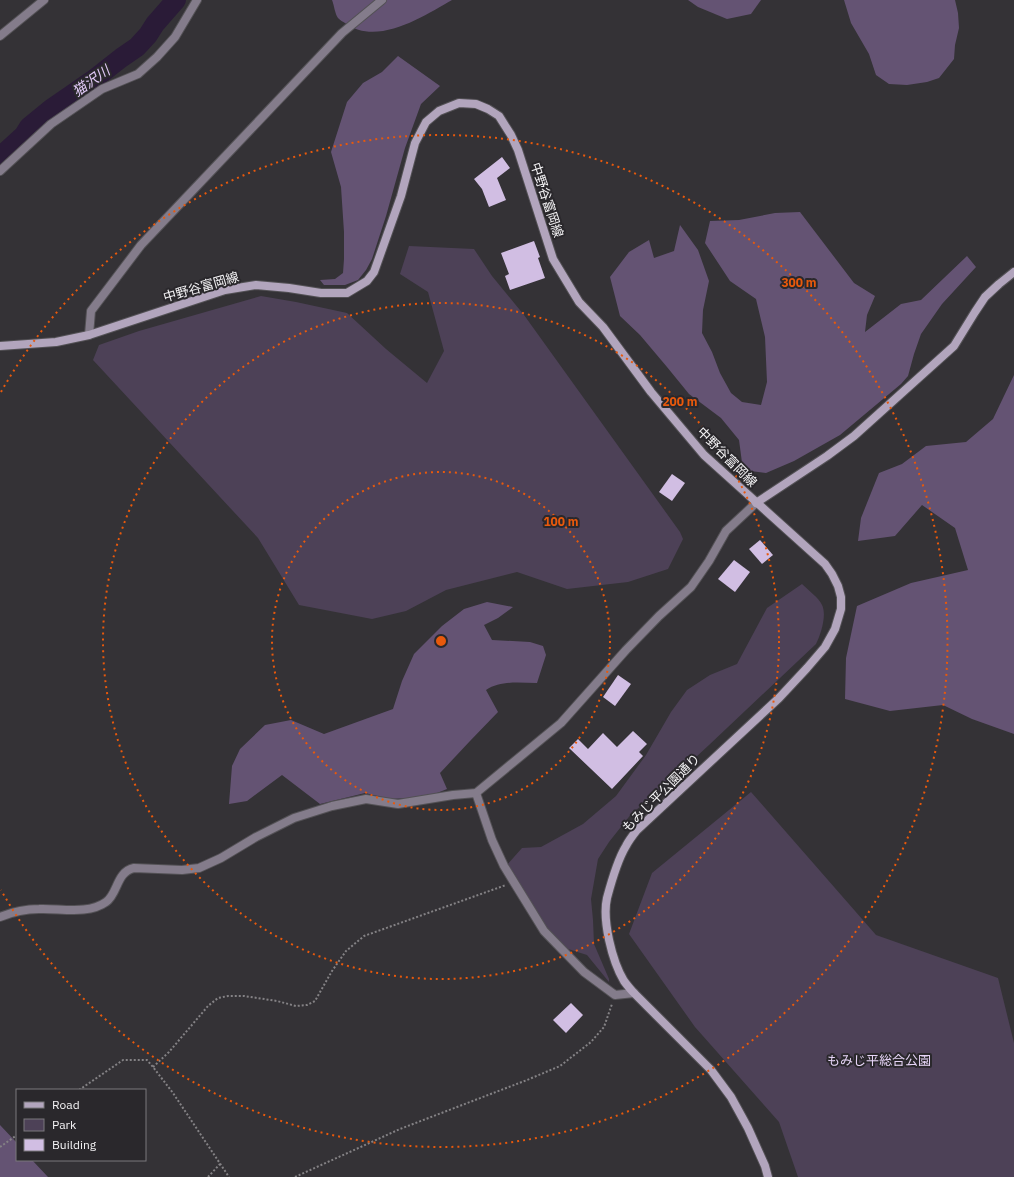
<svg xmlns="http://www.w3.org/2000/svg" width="1014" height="1177" font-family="'IBM Plex Sans','Noto Sans JP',sans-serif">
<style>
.green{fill:#4d4157}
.forest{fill:#645373}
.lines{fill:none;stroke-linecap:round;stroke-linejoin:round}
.river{stroke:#2a1b37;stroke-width:20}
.building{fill:#d1bee3}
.street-casing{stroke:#535155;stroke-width:10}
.secondary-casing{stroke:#535155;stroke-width:10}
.path{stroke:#848285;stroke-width:2;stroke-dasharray:2 2;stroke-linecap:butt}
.street{stroke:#847c8b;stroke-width:8}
.secondary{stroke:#b2a5bd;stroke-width:8}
.ring{fill:none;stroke:#e8590c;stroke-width:2;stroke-dasharray:2 4}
.labels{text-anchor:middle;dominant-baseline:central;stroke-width:4;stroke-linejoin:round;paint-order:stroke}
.street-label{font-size:13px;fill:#f4f3f5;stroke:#2a282c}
.park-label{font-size:13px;fill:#e7d5f8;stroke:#2a282c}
.water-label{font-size:14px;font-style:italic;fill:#e2caf8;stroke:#2a282c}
.centre{fill:#e8590c;stroke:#2a282c;stroke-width:2}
.ring-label{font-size:12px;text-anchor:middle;font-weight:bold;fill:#e8590c;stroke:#2a282c;stroke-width:4;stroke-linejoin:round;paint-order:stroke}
</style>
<rect width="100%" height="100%" fill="#343236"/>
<g class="green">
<path d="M 409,246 L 474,249 L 492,276 L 524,315 L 680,532 L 683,539 L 668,569 L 628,582 L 567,589 L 517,572 L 446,590 L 406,611 L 372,619 L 299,605 L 258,538 L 93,360 L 99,345 L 139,331 L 261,296 L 296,302 L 347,313 L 386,349 L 427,383 L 444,351 L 428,292 L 400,274 Z"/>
<path d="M 802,584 C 808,590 819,598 822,605 C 827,615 821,634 816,644 L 709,745 L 653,797 L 632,813 L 609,842 L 598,859 L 591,899 L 593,920 L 594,944 L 609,979 L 609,982 L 587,955 L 568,949 L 547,929 L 507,865 L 522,848 L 541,847 L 583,824 L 616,796 L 646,755 L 671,712 L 687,690 L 710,675 L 737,664 L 767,608 Z"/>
<path d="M 751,792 L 876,935 L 998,978 L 1014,1043 L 1014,1177 L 798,1177 L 779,1122 L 695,1027 L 629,934 L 652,873 Z"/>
</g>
<g class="forest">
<path d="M 332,0 L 452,0 C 424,16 377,47 345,23 C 343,22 340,20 338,18 C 335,14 334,5 332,0 Z"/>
<path d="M 688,0 L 761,0 L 751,14 L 727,19 L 698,7 Z"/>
<path d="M 844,0 L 955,0 L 958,13 L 959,28 L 955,45 L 954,59 L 939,78 L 927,82 L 907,85 L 889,84 L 876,75 L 869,54 L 851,23 Z"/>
<path d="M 398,56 L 440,86 L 421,104 L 405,148 L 386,216 L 372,259 L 366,270 L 358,280 L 345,285 L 324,285 L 320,280 L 335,279 L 343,273 L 344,259 L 344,232 L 341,187 L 331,152 L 347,102 L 363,83 L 382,72 Z"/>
<path d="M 800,212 L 854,283 L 875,296 L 867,315 L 865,332 L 901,304 L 921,300 L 967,256 L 976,267 L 942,304 L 921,334 L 914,354 L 908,376 L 901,384 L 840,435 L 794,461 L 766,473 L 743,470 L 739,440 L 721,418 L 689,394 L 667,367 L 640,335 L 620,316 L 610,277 L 629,252 L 649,240 L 654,258 L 674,251 L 680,225 L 698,250 L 709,281 L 703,310 L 702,333 L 712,352 L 720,373 L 731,393 L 742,402 L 761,405 L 767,382 L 765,337 L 756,299 L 730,281 L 705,243 L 710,221 L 739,220 L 775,213 Z"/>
<path d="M 1014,375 L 1014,734 L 972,719 L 943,705 L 890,711 L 845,699 L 846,658 L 857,606 L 911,583 L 968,570 L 955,528 L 922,505 L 895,536 L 858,541 L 861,518 L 879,473 L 902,464 L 926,446 L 966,442 L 993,419 Z"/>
<path d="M 487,602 L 513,607 L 498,618 L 484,625 L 492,640 L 530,642 L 543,646 L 546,655 L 537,683 C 520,683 501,680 486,690 L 498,712 L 470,741 L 440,773 L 447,789 L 427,797 L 390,799 L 365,793 L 320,804 L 282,775 L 247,801 L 229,804 L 232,766 L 240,749 L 265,725 L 291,720 L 324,734 L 393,709 L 402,681 L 414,654 L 442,626 L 464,609 Z"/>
<path d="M 0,1125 L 17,1143 L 17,1160 L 32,1160 L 48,1177 L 0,1177 Z"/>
</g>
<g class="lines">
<path class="river" d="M 0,157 L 24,135 L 29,127 L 51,109 L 93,80 L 121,58 L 137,47 L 148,35 L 155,24 L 176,0"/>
</g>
<g class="building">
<path d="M 502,157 L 510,168 L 497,178 L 506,200 L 489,207 L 482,189 L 474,179 Z"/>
<path d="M 534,241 L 540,257 L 538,258 L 545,278 L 510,290 L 505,276 L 509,274 L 501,253 Z"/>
<path d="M 672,474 L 685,483 L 672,501 L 659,492 Z"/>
<path d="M 760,540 L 773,555 L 762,564 L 749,549 Z"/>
<path d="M 734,560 L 750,572 L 735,592 L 718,579 Z"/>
<path d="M 618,675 L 631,684 L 615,706 L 603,697 Z"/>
<path d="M 633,731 L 647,744 L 639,752 L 643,756 L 612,789 L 569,748 L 578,739 L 588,749 L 603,733 L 617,747 Z"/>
<path d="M 571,1003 L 583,1015 L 566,1033 L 553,1020 Z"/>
</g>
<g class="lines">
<g class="street-casing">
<g id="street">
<path d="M 0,36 L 44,0"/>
<path d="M 0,171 L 51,124 L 102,89 L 138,74 L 157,57 L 175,37 L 197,0"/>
<path d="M 89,335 L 91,311 L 141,245 L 342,33 L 382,0"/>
<path d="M 476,793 L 492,840 L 504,866 L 544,931 L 584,972 L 615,995 L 634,993"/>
<path d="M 0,917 C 12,912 26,909 39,909 C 60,908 88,915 106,902 C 118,894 116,872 134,868 L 182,870 L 199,868 L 221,858 L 256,837 L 294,818 L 332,806 L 366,799 L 398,804 L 453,795 L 476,793 L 561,723 L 626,650 L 659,616 L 691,587 L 709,561 L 726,531 L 756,503"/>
</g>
</g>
<g class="secondary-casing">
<g id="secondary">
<path d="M 0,346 L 56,342 L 89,335 L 225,290 L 256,285 L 289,288 L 321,293 L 347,293 L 367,281 L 374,272 L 401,196 L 415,143 L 426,122 L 439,111 L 459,103 L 476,104 L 488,109 L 499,116 L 511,135 L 518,150 L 553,259 L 579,302 L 603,327 L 651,392 L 704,455 L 825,564 L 832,574 L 838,586 L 841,597 L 841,609 L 835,629 L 825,647 L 807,668 L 779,698 L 637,830 C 633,835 629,840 626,846 C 618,859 611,883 607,898 C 602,920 612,961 624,981 C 627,985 630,989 634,993 L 711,1070 L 731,1097 L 748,1128 L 765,1166 L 768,1177"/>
<path d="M 756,503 L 827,456 L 854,436 L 954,346 L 975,312 L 985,297 L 999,284 L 1014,272"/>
</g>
</g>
<g class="path">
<path d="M 153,1067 L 169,1052 L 208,1006 L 218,998 L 228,996 L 244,996 L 277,1001 L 296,1006 L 307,1005 L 315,1001 L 332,971 L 346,951 L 364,936 L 506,885"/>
<path d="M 79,1090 L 123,1060 L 147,1060 L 153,1067 L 173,1093 L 229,1177"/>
<path d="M 0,1147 L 17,1135"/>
<path d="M 208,1177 L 220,1164"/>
<path d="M 295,1177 L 400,1129 L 527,1080 L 560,1066 L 591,1042 L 604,1027 L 612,1004"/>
</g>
<use href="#street" class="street"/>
<use href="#secondary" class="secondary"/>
</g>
<g class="ring">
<circle cx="441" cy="641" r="169"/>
<circle cx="441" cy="641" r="338"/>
<path d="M1 392A506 506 0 1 1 1 890"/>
</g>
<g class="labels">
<g class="street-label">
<text transform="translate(547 200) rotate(72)">中野谷富岡線</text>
<text transform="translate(201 287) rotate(-16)">中野谷富岡線</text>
<text transform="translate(727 457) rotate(45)">中野谷富岡線</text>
<text transform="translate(661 793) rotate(-45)">もみじ平公園通り</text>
</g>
<g class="park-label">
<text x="879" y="1060">もみじ平総合公園</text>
</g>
<g class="water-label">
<text transform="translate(91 81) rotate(-35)">猫沢川</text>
</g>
</g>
<circle cx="441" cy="641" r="6" class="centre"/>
<g class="ring-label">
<text x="799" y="287">300 m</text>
<text x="680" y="406">200 m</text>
<text x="561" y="526">100 m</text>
</g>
<rect x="16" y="1089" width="130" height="72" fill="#2a282c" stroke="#7b797c"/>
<rect x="24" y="1102" width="20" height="6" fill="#b2a5bd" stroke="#7b797c"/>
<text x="52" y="1109" font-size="12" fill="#f4f3f5">Road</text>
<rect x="24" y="1119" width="20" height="12" fill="#4d4157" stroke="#7b797c"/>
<text x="52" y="1129" font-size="12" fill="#f4f3f5">Park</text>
<rect x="24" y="1139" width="20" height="12" fill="#d1bee3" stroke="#7b797c"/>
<text x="52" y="1149" font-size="12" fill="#f4f3f5">Building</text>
</svg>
